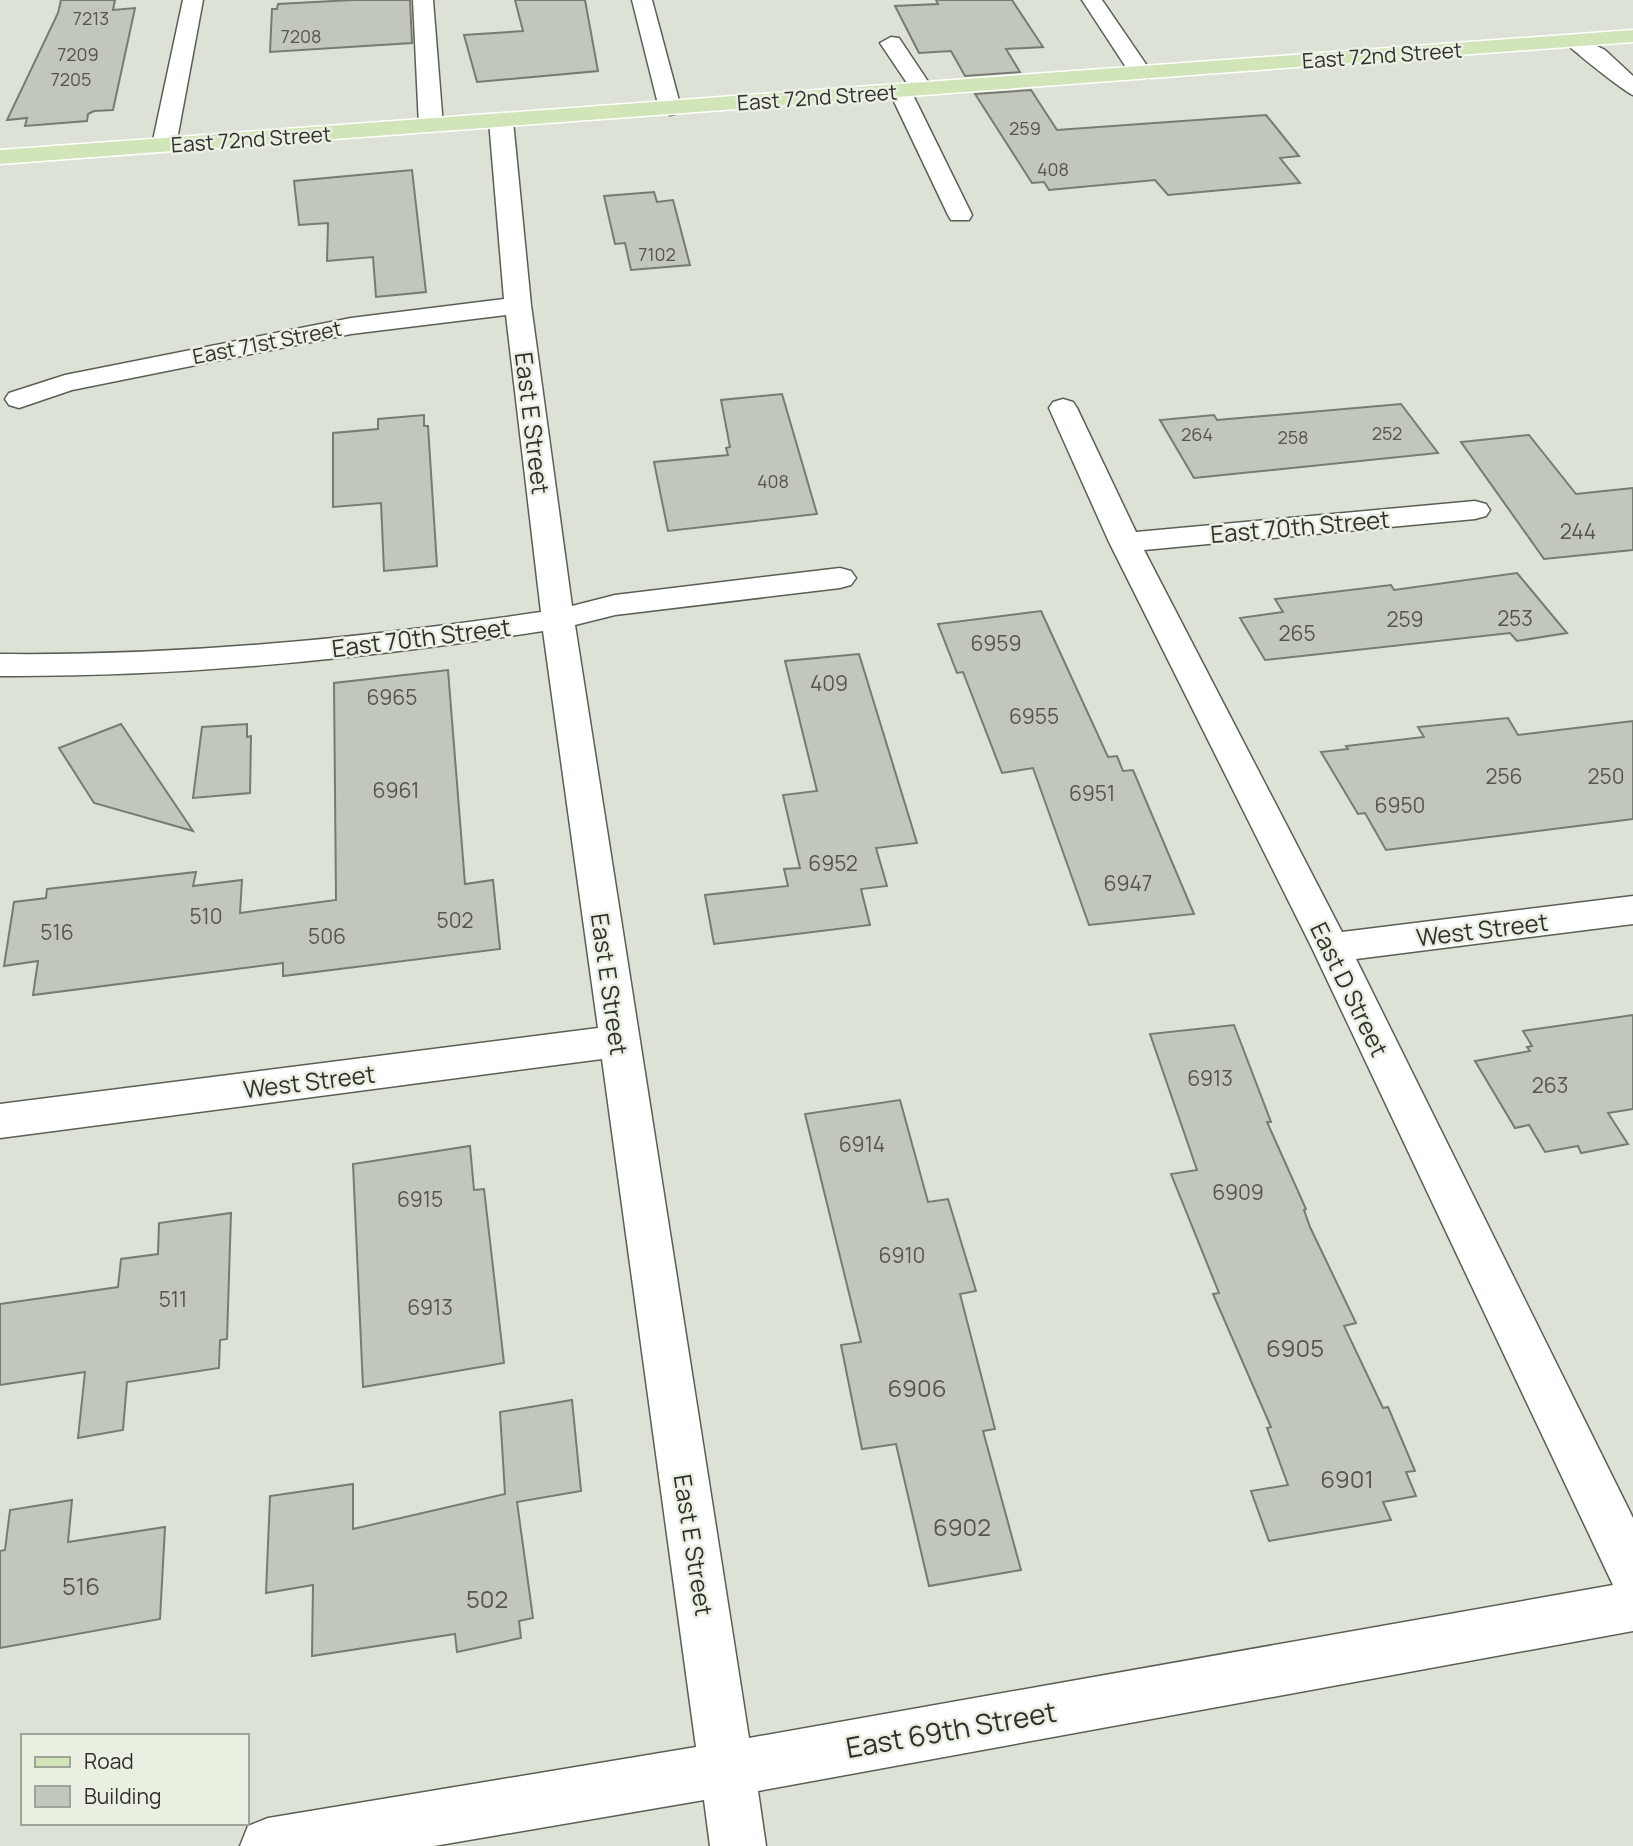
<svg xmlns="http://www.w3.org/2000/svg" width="1633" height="1846" font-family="Manrope,sans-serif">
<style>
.building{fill:#c1c7ba;stroke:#767c70;stroke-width:2}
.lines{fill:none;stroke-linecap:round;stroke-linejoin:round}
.minor-casing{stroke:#5a5f54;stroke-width:3}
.major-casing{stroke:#fff;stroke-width:3}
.minor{fill:#fff;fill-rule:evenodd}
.major{fill:#d2e5b9;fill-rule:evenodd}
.labels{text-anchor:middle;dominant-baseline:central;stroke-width:5;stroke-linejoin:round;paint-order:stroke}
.far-number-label{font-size:18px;fill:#545650}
.far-street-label{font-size:21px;fill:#2f312c;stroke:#e9f0e2}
.number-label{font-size:21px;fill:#545650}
.street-label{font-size:24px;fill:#2f312c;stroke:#e9f0e2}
.near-number-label{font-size:24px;fill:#545650}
.near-street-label{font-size:28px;fill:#2f312c;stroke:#e9f0e2}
</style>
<rect width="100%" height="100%" fill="#dce2d5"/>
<g class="building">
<path d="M 61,0 L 115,0 L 113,10 L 135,8 L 113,110 L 94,111 L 88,114 L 87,121 L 25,126 L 27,118 L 7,120 L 58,13 Z"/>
<path d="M 352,0 L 410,0 L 412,43 L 270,52 L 272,9 L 277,9 L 278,4 Z"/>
<path d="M 515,0 L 585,0 L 598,71 L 477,82 L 464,35 L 523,31 Z"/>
<path d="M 936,0 L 1012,0 L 1043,47 L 1006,49 L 1020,72 L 965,76 L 951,51 L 919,53 L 895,6 L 938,4 Z"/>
<path d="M 1031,90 L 1057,130 L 1266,115 L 1299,156 L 1280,158 L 1300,183 L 1168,195 L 1155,180 L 1049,190 L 1044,182 L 1032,183 L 975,94 Z"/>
<path d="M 412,170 L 426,292 L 376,297 L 373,257 L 327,261 L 328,223 L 299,225 L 294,181 Z"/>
<path d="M 654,192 L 657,202 L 673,200 L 690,265 L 631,270 L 625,243 L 615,244 L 604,196 Z"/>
<path d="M 782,394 L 817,514 L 668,531 L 654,462 L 728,455 L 726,448 L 730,447 L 721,400 Z"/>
<path d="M 1401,404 L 1438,453 L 1194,478 L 1160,420 L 1214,415 L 1217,420 Z"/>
<path d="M 424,415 L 424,426 L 428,426 L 437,566 L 384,571 L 381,503 L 333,507 L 333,433 L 378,429 L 378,419 Z"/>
<path d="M 1529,435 L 1576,494 L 1633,488 L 1633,550 L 1544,559 L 1461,442 Z"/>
<path d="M 1517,573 L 1567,633 L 1517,641 L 1510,633 L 1265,660 L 1240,618 L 1283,612 L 1275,599 L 1391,585 L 1394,590 Z"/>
<path d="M 1041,611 L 1108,757 L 1117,756 L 1123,771 L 1133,770 L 1194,914 L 1089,925 L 1033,768 L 1002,773 L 963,672 L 957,673 L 938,624 Z"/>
<path d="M 859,654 L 917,843 L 876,848 L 887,886 L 861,889 L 870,925 L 714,944 L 705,895 L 788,886 L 784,869 L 800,868 L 783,795 L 817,791 L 785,661 Z"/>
<path d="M 448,670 L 465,884 L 493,880 L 500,949 L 283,976 L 283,963 L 33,995 L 38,961 L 4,966 L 14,902 L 46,898 L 47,889 L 196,872 L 193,886 L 242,880 L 240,913 L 336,900 L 334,683 Z"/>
<path d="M 1508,718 L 1518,735 L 1633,721 L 1633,819 L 1386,850 L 1365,813 L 1358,814 L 1321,752 L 1348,749 L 1346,746 L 1424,737 L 1418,727 Z"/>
<path d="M 121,724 L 193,831 L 94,803 L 59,748 Z"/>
<path d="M 247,724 L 247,737 L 251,736 L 250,793 L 193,798 L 202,727 Z"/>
<path d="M 1633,1015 L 1633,1109 L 1608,1113 L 1628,1144 L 1581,1153 L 1578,1146 L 1545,1152 L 1529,1125 L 1515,1128 L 1475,1061 L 1530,1051 L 1527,1047 L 1532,1046 L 1523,1031 Z"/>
<path d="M 1234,1025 L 1271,1122 L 1267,1122 L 1306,1209 L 1304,1210 L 1310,1227 L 1356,1323 L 1344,1326 L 1383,1408 L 1388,1407 L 1415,1471 L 1406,1472 L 1416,1496 L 1383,1502 L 1391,1520 L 1269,1541 L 1251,1491 L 1288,1485 L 1267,1428 L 1271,1427 L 1213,1294 L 1219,1293 L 1171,1174 L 1197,1170 L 1150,1034 Z"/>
<path d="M 900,1100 L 928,1202 L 948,1199 L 976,1291 L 960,1294 L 995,1429 L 983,1431 L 1021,1570 L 929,1586 L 896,1444 L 862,1449 L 841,1345 L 861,1342 L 805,1114 Z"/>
<path d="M 470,1146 L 474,1190 L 484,1189 L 504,1363 L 363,1387 L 353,1164 Z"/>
<path d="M 231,1213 L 227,1339 L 220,1340 L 219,1368 L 127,1382 L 123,1430 L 78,1438 L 85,1372 L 0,1385 L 0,1304 L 118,1287 L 121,1259 L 158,1254 L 159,1223 Z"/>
<path d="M 572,1400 L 581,1491 L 517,1502 L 533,1618 L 519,1621 L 521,1638 L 457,1652 L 455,1634 L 312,1656 L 313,1585 L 266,1593 L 270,1496 L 353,1484 L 353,1529 L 505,1494 L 500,1412 Z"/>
<path d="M 72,1500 L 68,1542 L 165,1527 L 160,1619 L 0,1648 L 0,1551 L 5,1550 L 10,1510 Z"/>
</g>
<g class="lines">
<g class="minor-casing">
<g id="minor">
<path d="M 183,0 L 203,0 L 176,145 L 172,150 L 156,150 L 152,145 Z"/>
<path d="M 413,0 L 433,0 L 443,126 L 439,131 L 423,131 L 419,126 Z"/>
<path d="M 632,0 L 652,0 L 681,108 L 678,113 L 670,115 L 659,108 Z"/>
<path d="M 1082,0 L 1102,0 L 1152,73 L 1149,78 L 1133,78 Z"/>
<path d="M 1575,35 L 1605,50 L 1633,76 L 1633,95 C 1626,93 1569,48 1564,41 L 1567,36 Z"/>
<path d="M 891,37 L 899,38 L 933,89 L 930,94 L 914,94 L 911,89 L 880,43 Z"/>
<path d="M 900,84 L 911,91 L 972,215 L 969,220 L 951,220 L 948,215 L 889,91 Z"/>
<path d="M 501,114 L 509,116 L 513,121 L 531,305 L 572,606 L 615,595 L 840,568 L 851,571 L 856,578 L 851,585 L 840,588 L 615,615 L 575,625 L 749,1738 L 1613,1585 L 1312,948 L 1109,542 L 1049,408 L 1053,402 L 1063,399 L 1073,402 L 1077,408 L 1136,532 L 1475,501 L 1486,504 L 1490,510 L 1486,516 L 1475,519 L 1144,550 L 1342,932 L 1633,896 L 1633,924 L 1356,959 L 1633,1518 L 1633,1631 L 758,1791 L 766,1846 L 710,1846 L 704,1800 L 434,1846 L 240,1846 L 248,1826 L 268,1818 L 696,1747 L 602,1059 L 0,1138 L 0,1104 L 598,1028 L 543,631 C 362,659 184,677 0,676 L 0,654 C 182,656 361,638 541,612 L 506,315 L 351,334 L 72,390 L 19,408 L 9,405 L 5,399 L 9,393 L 65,375 L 351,318 L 504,299 L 489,121 L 493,116 Z"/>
</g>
</g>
<g class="major-casing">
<path id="major" d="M 1633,30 L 1633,42 L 0,164 L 0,150 Z"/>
</g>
<use href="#minor" class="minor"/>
<use href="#major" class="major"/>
</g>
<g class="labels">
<g class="far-number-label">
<text x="91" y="18">7213</text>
<text x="301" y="36">7208</text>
<text x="78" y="54">7209</text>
<text x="71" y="79">7205</text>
<text x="1025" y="128">259</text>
<text x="1053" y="169">408</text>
<text x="657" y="254">7102</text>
<text x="1387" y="433">252</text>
<text x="1197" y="434">264</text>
<text x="1293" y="437">258</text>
<text x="773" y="481">408</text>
</g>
<g class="far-street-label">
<text transform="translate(1382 55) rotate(-4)">East 72nd Street</text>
<text transform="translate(817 97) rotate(-4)">East 72nd Street</text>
<text transform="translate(251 139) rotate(-4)">East 72nd Street</text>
<text transform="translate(267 342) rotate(-11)">East 71st Street</text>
</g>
<g class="number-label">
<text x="1578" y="531">244</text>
<text x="1515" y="618">253</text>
<text x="1405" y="619">259</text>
<text x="1297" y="633">265</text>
<text x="996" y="643">6959</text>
<text x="829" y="683">409</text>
<text x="392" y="697">6965</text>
<text x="1034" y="716">6955</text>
<text x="1504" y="776">256</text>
<text x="1606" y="776">250</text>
<text x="396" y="790">6961</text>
<text x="1092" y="793">6951</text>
<text x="1400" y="805">6950</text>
<text x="833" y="863">6952</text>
<text x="1128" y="883">6947</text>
<text x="206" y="916">510</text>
<text x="455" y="920">502</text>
<text x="57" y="932">516</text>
<text x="327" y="936">506</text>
<text x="1210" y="1078">6913</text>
<text x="1550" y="1085">263</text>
<text x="862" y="1144">6914</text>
<text x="1238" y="1192">6909</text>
<text x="420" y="1199">6915</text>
<text x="902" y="1255">6910</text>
<text x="173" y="1299">511</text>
<text x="430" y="1307">6913</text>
</g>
<g class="street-label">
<text transform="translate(533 423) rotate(83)">East E Street</text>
<text transform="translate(1300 526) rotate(-5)">East 70th Street</text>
<text transform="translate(421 637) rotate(-7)">East 70th Street</text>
<text transform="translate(1482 929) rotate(-7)">West Street</text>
<text transform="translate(610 984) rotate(82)">East E Street</text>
<text transform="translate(1350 989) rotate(64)">East D Street</text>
<text transform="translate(309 1081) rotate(-7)">West Street</text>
<text transform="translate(694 1545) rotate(81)">East E Street</text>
</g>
<g class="near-number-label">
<text x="1295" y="1347">6905</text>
<text x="917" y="1387">6906</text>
<text x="1347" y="1478">6901</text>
<text x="962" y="1526">6902</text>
<text x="81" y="1585">516</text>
<text x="487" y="1598">502</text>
</g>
<g class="near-street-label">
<text transform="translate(951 1729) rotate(-10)">East 69th Street</text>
</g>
</g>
<rect x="21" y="1734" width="228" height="91" fill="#e9f0e2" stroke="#9fa499" stroke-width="2"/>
<rect x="35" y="1757" width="35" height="10" fill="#d2e5b9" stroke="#9fa499" stroke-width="2"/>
<text x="84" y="1769" font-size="21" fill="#2f312c">Road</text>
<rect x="35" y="1786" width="35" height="21" fill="#c1c7ba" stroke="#9fa499" stroke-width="2"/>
<text x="84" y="1804" font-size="21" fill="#2f312c">Building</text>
</svg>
